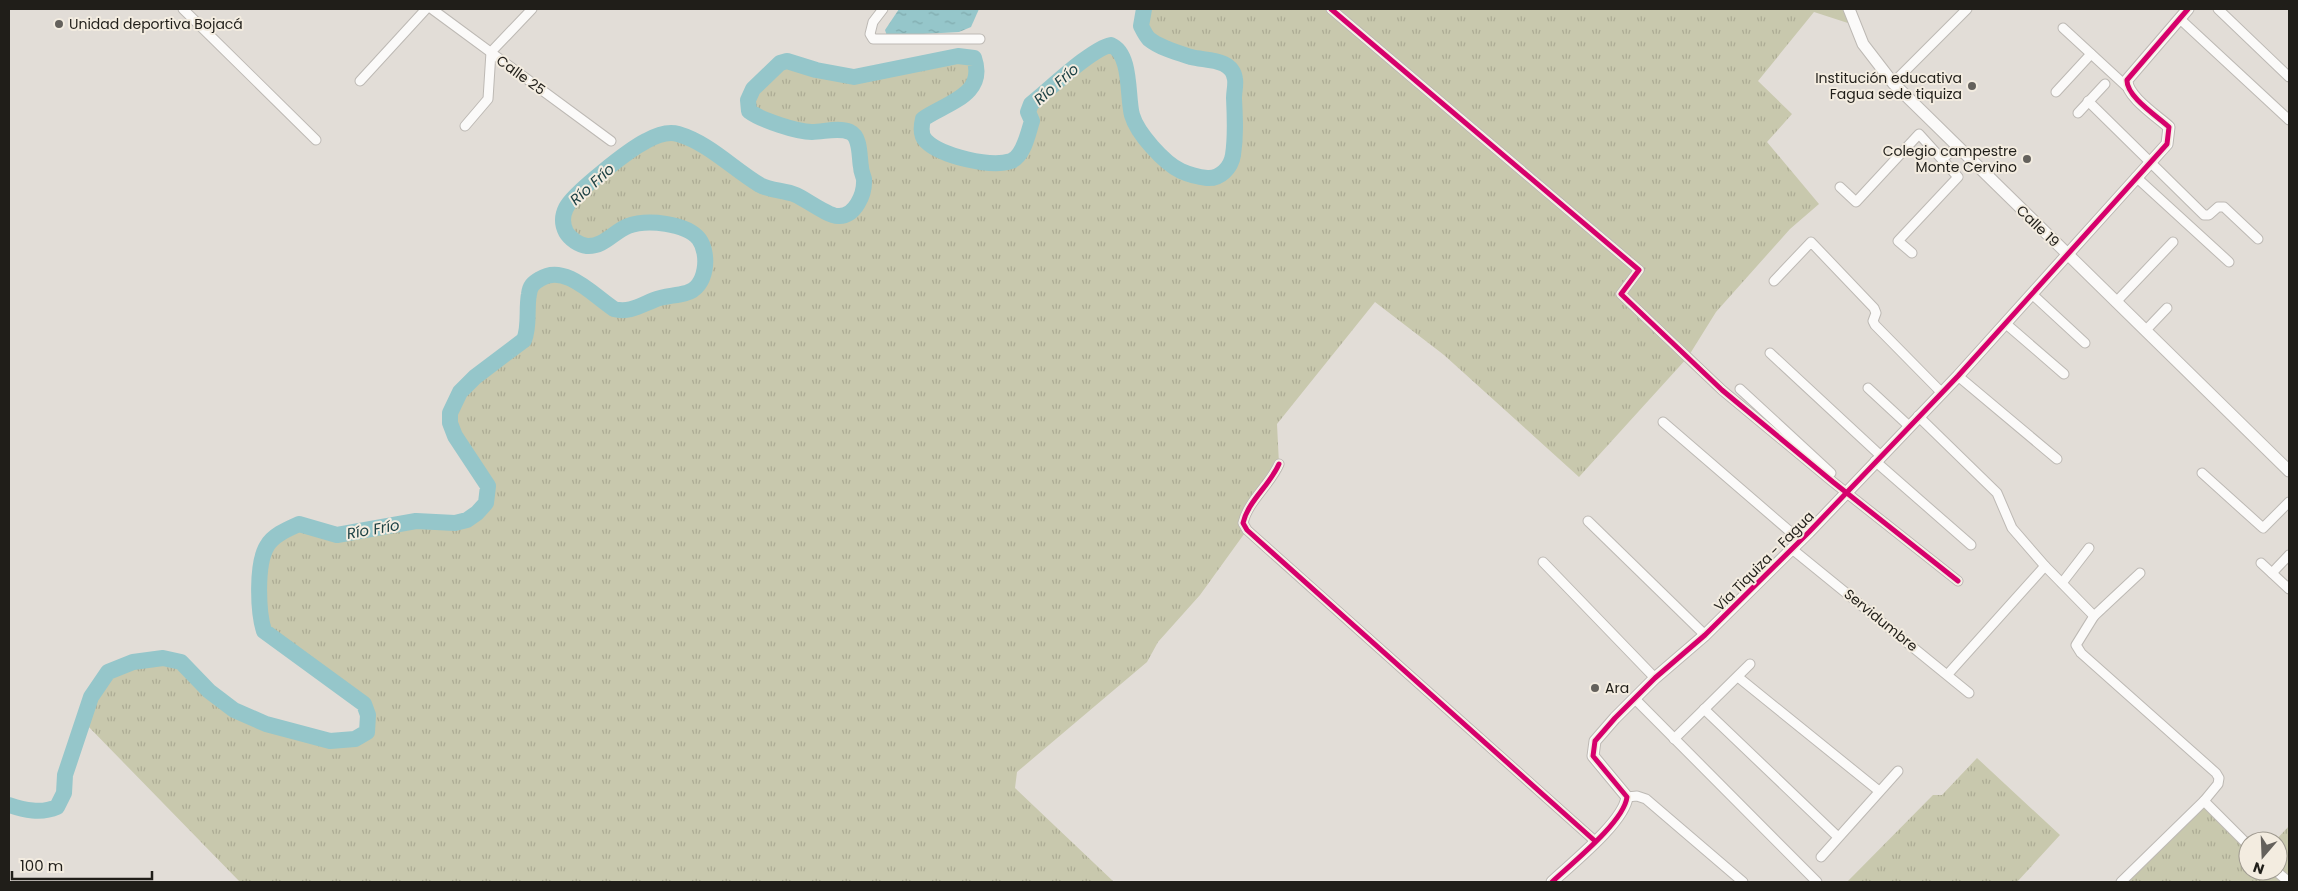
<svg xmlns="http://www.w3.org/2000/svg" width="2298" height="891" font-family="Poppins,sans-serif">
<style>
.grass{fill:url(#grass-tufts)}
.water{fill:url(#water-ripples)}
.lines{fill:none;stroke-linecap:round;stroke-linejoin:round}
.river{stroke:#95c6ca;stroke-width:16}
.minor-casing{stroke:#bdb9b4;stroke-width:11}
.tertiary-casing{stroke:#bdb9b4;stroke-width:13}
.minor{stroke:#fbfaf9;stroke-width:9}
.tertiary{stroke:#fbfaf9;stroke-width:11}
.cycleway-casing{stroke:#f3ece0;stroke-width:8}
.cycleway{stroke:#d6006c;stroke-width:5}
.poi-dot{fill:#64615c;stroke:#f3ece0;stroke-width:2}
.labels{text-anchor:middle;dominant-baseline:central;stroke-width:4;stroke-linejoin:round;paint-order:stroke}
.poi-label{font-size:14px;fill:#201e19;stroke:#f3ece0;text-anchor:start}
.street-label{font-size:14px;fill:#201e19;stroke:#f3ece0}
.water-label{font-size:15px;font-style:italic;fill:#1d4144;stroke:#f3ece0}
</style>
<defs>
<pattern id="grass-tufts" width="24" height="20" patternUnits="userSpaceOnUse" patternTransform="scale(1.25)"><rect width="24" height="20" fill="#c8c8ad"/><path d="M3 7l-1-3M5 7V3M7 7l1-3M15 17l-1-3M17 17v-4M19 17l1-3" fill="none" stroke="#acab94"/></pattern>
<pattern id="water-ripples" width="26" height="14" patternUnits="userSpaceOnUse" patternTransform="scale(1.25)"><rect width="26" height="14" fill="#95c6ca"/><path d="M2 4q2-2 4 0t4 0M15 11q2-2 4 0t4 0" fill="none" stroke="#80aaad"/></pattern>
</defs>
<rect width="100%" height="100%" fill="#e2ddd7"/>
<g class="grass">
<path d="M 1144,9 L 1849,9 L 1854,25 L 1814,12 L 1758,81 L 1792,114 L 1767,142 L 1819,204 L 1790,229 L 1716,312 L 1688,357 L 1579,477 L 1444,355 L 1375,302 L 1277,424 L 1279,464 L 1245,515 L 1247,530 L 1200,595 L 1158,642 L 1147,662 L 1017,772 L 1015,788 L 1114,882 L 240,882 L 84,722 C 89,705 95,688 106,674 C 117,662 169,653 183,663 C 200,675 213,696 233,709 C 247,719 313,740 331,741 C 344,742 356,738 367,732 L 368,715 L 364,704 L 264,631 C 258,612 256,564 267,546 C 273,535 288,529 299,524 L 337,535 L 416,521 L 455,523 L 467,520 L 477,513 L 486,503 L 488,486 L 455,436 L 450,423 L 450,413 L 460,392 L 475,377 L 524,340 C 530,325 526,309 529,294 C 530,286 533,283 540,279 C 565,263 593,296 614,309 C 633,314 652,301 670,295 C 679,293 690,295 697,287 C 699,284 701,279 702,275 C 712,250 695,228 670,225 C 658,223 639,222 628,226 C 613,232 604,247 587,246 C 579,245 570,239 566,232 C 562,224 562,216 566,208 C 574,191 628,150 646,141 C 655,136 668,131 678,134 C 709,143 733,169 760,185 C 768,190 780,190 789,193 C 795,194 802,198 808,201 C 817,205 827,216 837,216 C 860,217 866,187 862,171 C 859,160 862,144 853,135 C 843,125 824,132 812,132 C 797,132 761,120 749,111 L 748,100 L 753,89 L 780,63 L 787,61 L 816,70 L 854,77 L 958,56 L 974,58 C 987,95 946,103 923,119 C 922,127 920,135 926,141 C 941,156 990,169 1011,161 C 1024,156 1028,133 1032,122 L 1028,112 L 1031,104 C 1050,89 1091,49 1111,45 C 1132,54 1127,97 1132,115 C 1137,133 1164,163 1181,171 C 1190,175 1198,177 1207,178 C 1220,179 1231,168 1233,155 C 1236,136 1235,118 1234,98 C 1234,92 1237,82 1234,76 C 1224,57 1208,61 1191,57 C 1171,51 1152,44 1141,26 Z"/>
<path d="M 1977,758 L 2060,835 L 2017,882 L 1847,882 L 1933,795 L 1942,795 Z"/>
<path d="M 2204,801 L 2248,845 L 2248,871 L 2278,871 L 2278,841 L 2275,841 L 2289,826 L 2289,882 L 2121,882 Z"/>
</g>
<path class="water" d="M 899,9 L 979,9 L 971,27 L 959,32 L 887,36 L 885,30 Z"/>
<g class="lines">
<path class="river" d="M 9,805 C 24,810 41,814 57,807 L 64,793 L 65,775 L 91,697 L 108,672 L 133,662 L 163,658 L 181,662 L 209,691 L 234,710 L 266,724 L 330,741 L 355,739 L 367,732 L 368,715 L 364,704 L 264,631 C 258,612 256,564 267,546 C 273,535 288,529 299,524 L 337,535 L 416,521 L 455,523 L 467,520 L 477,513 L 486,503 L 488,486 L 455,436 L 450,423 L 450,413 L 460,392 L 475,377 L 524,340 C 530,326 526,309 529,294 C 530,286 533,283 540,279 C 565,263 594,296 614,309 C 629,313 639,306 654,300 C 664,296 675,296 686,293 C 707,288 710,254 699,239 C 686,223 647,219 628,226 C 613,232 604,247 587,246 C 579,245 570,239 566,232 C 562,224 562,216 566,208 C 573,193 630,149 646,141 C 655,136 668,131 678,134 C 709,143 733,169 760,185 C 771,191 785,190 796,195 C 807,200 828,216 838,216 C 855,217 865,194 864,179 C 863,175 861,171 861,167 C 859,157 861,137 850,132 C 838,127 824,132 812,132 C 797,132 761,120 749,111 L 748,100 L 753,89 L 780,63 L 787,61 L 816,70 L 854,77 L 958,56 L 974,58 C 987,95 946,103 923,119 C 921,127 920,135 926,141 C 941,156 991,168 1011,161 C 1024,156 1028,133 1032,121 L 1028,112 L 1031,104 C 1050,89 1091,49 1111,45 C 1132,54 1127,97 1132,115 C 1137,133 1164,163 1181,171 C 1190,175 1198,177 1207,178 C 1220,179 1231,168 1233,155 C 1236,136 1235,118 1234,98 C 1234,92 1236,85 1235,79 C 1232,58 1206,61 1191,57 C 1178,53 1160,48 1149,39 C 1146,36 1143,30 1141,26 L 1144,9"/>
<g class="minor-casing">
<g id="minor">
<path d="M 183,9 L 316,140"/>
<path d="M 432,9 L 611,141"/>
<path d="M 883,9 L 873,22 L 870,34 L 873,39 L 980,39"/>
<path d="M 1331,9 L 1639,270 L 1621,294 L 1722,390 L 1833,482 L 1958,581"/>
<path d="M 2218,9 L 2289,77"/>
<path d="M 2180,19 L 2289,120"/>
<path d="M 2063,28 L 2126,86"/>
<path d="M 360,81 L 426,9"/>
<path d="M 1893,83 L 1967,9"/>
<path d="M 2056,92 L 2091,54"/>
<path d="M 2088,101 L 2204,215 L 2209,215 L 2218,207 L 2224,207 L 2258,239"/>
<path d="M 2078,113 L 2105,84"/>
<path d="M 465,126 L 488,99 L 491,52 L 532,9"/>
<path d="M 1942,159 L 1957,147"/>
<path d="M 2136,177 L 2229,262"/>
<path d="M 1840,187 L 1856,202 L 1919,134 L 1958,177 L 1898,241 L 1912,253"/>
<path d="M 1774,281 L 1811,242 L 1874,308 L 1876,313 L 1873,321 L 1875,325 L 1941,392"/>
<path d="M 2032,294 L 2085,343"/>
<path d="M 2116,302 L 2173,242"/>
<path d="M 2005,323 L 2064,374"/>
<path d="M 2146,330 L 2167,308"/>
<path d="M 1770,353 L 1881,456"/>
<path d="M 1958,376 L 2057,459"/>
<path d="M 1868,388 L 1909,426"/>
<path d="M 1740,389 L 1831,473"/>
<path d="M 1918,416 L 1997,493 L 2012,528 L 2045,566 L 2094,616"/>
<path d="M 1663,422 L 1801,541"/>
<path d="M 1875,461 L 1971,545"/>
<path d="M 1279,464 C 1270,485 1248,501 1243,523 L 1247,530 L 1595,841"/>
<path d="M 2202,473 L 2263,528 L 2289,502"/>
<path d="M 1588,521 L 1705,635"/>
<path d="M 1792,549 L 1969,693"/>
<path d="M 1543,562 L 1655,678"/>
<path d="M 2261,563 L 2289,589"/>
<path d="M 2140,573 L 2094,616 L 2076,645 L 2081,653 L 2216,773 L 2219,778 L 2218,784 L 2204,801 L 2248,845"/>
<path d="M 2272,573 L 2289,555"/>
<path d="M 2062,583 L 2089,548"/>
<path d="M 1948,674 L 2045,566"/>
<path d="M 1738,677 L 1879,791"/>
<path d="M 1635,699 L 1817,882"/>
<path d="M 1704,709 L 1838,837"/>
<path d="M 1674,739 L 1750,664"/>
<path d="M 1627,797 L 1637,796 L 1646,799 L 1743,882"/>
<path d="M 1821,857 L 1898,771"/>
<path d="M 2276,871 L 2289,882"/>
<path d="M 2121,882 L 2204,801"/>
</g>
</g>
<g class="tertiary-casing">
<g id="tertiary">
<path d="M 1849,9 L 1863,44 L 1893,83 L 2289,471"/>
<path d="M 1552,882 C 1571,864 1624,822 1627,797 L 1593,756 L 1595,741 L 1615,718 L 1655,678 L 1705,635 L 1809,532 L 1958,376 L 2167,144 L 2169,127 C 2157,116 2126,96 2127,80 L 2188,9"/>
</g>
</g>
<use href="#minor" class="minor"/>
<use href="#tertiary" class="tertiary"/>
<g class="cycleway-casing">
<g id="cycleway">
<path d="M 1331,9 L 1639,270 L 1621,294 L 1722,390 L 1833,482 L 1958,581"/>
<path d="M 1279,464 C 1270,485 1248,501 1243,523 L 1247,530 L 1595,841"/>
<path d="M 1552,882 C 1571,864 1624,822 1627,797 L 1593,756 L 1595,741 L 1615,718 L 1655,678 L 1705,635 L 1809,532 L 1958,376 L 2167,144 L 2169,127 C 2157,116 2126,96 2127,80 L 2188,9"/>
</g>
</g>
<use href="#cycleway" class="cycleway"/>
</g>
<g class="poi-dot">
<circle cx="59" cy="24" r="5"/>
<circle cx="1972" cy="86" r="5"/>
<circle cx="2027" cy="159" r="5"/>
<circle cx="1595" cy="688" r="5"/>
</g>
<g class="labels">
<g class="poi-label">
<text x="69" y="24">Unidad deportiva Bojacá</text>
<text x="1962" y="78" text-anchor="end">Institución educativa<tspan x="1962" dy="16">Fagua sede tiquiza</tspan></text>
<text x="2017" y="151" text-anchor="end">Colegio campestre<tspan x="2017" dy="16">Monte Cervino</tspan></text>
<text x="1605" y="688">Ara</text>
</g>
<g class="street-label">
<text transform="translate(521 75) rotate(36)">Calle 25</text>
<text transform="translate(2038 226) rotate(44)">Calle 19</text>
<text transform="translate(1764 561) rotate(-45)">Vía Tiquiza - Fagua</text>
<text transform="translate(1881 620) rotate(39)">Servidumbre</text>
</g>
<g class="water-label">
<text transform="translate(1056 84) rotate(-41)">Río Frío</text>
<text transform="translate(592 184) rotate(-42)">Río Frío</text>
<text transform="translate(373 529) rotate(-10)">Río Frío</text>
</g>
</g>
<rect width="2298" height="891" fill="none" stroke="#201e19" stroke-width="20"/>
<g transform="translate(2263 856) rotate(199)"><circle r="24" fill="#f3ece0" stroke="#9f9a90"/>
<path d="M0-4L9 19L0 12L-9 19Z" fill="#64615c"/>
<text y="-8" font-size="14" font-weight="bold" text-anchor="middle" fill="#201e19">N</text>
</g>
<path d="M12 871v8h140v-8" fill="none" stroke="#201e19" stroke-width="2.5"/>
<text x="20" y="871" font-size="15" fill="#201e19" stroke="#f3ece0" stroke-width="4" paint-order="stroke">100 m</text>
</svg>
